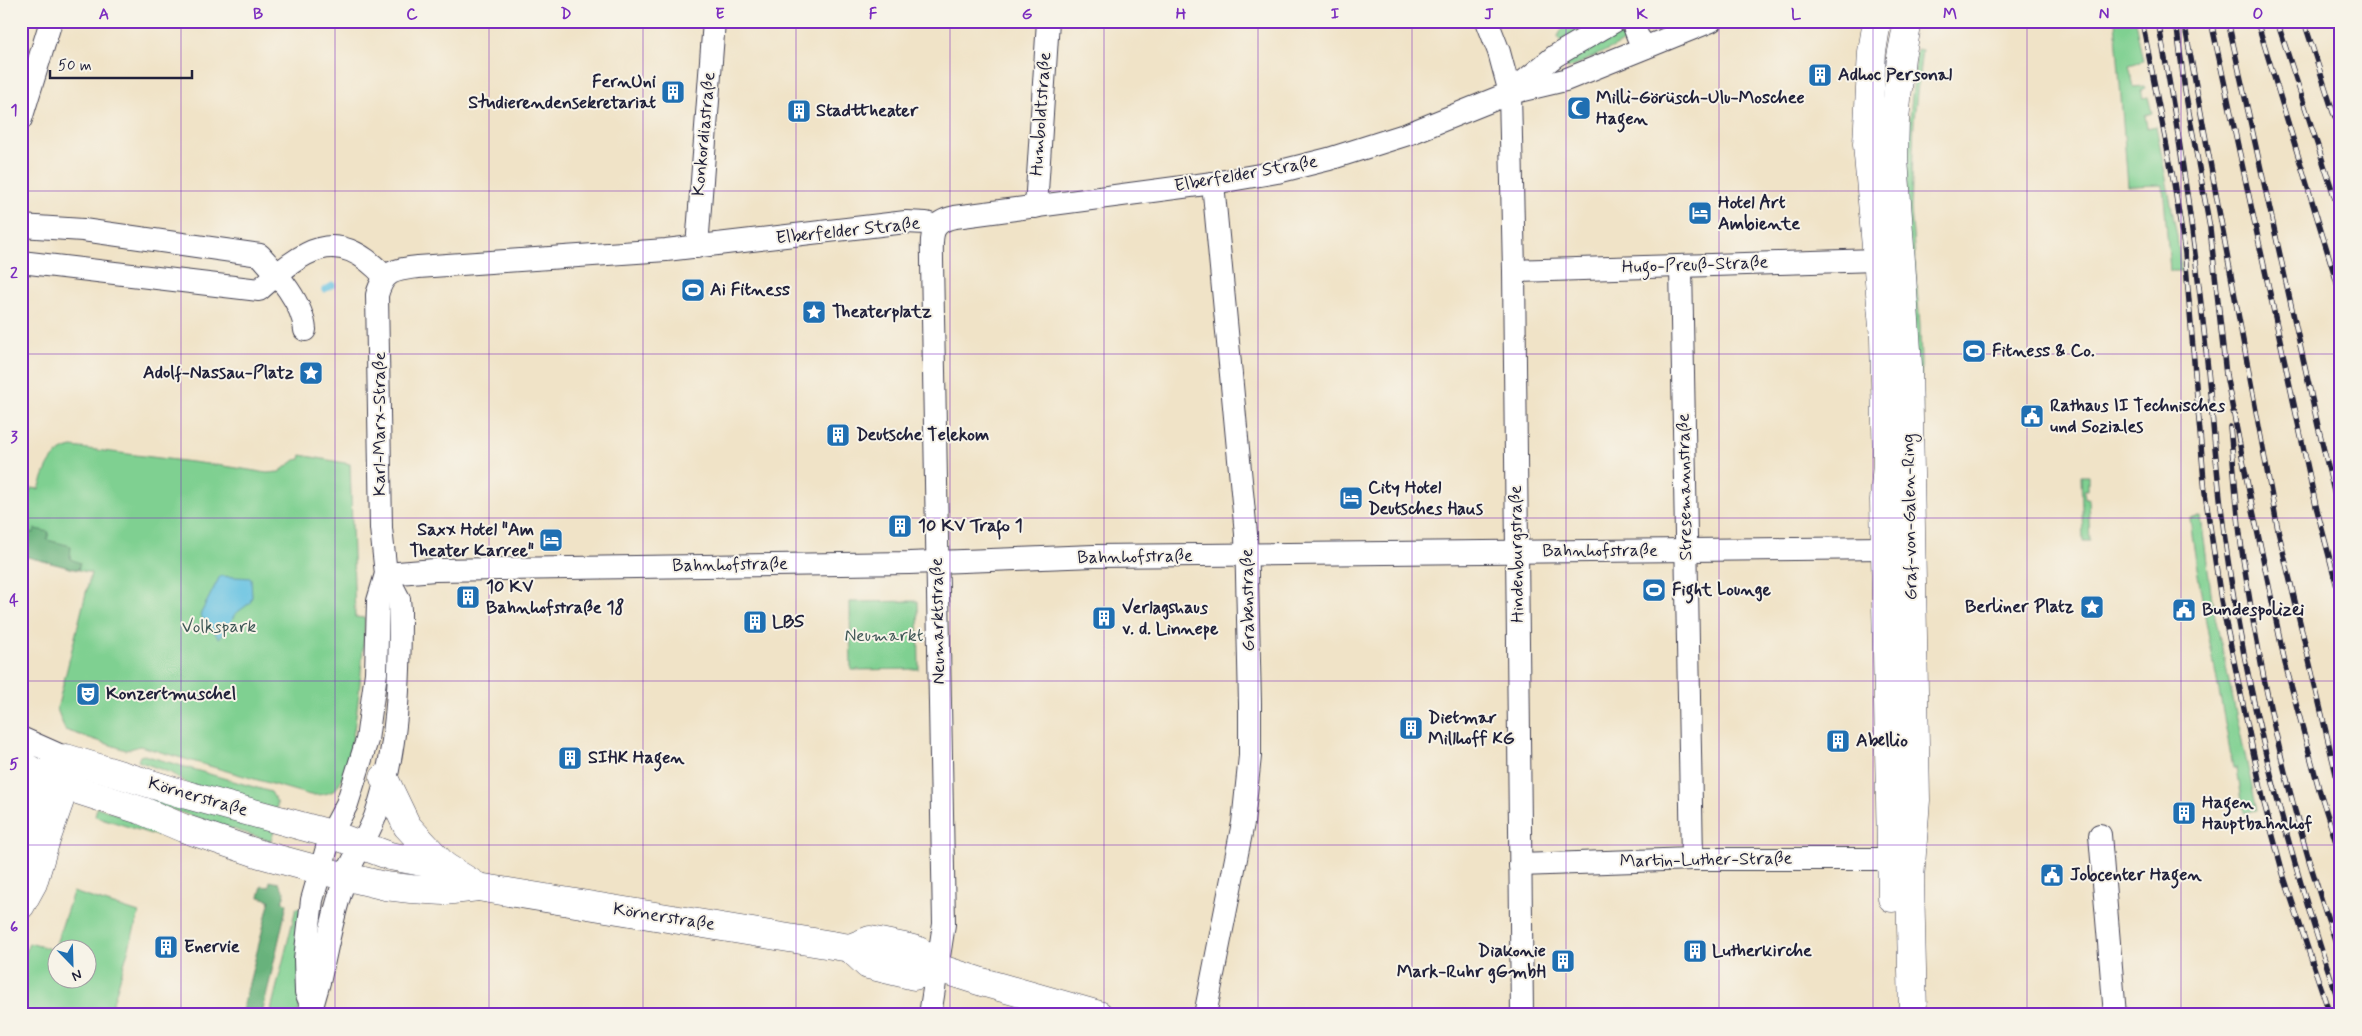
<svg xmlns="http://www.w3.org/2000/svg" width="2362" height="1036" font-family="Mynerve,sans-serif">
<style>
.green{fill:#7fd091;stroke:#507966;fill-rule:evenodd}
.forest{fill:#67b27b;stroke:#446a5b}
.water{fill:#64c1e2;stroke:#43728e}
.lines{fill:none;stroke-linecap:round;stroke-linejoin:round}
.stream{stroke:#64c1e2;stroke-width:5.5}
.street-casing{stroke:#413f50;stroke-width:24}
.secondary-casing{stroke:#413f50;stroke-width:29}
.street{stroke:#fff;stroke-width:22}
.secondary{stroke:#fff;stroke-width:28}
.rail-casing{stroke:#22223b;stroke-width:5.5}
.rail{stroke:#f7f3e8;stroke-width:4;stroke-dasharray:11;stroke-linecap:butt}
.grid{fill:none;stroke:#7b2cbf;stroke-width:1;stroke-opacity:0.55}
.labels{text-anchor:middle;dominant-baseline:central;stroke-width:4;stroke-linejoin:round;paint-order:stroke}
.poi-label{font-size:18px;font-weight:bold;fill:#22223b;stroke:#f7f3e8;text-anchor:start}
.street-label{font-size:18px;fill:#22223b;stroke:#f7f3e8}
.park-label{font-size:18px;fill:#3e5655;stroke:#f7f3e8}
.neatline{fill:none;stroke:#7b2cbf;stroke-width:2}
.grid-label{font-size:16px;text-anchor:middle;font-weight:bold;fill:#7b2cbf}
</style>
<rect width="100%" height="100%" fill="#f7f3e8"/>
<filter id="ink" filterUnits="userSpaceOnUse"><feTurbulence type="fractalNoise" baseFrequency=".02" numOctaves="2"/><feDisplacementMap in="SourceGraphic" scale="10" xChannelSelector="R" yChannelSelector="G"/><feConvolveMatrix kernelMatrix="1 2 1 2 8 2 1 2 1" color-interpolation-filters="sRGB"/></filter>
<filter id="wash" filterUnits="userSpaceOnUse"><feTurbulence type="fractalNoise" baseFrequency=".0096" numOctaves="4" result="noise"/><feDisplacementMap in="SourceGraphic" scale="20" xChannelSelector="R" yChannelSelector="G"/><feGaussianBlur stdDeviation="1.12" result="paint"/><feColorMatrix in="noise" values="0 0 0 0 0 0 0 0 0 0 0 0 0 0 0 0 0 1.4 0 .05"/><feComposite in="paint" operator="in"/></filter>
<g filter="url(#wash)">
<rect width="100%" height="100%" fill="#f0e3c7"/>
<g class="green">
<path d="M 1567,21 L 1599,21 L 1560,41 L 1558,36 Z"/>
<path d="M 2115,21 L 2135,21 L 2143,61 L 2129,65 L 2134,87 L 2144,86 L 2145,88 L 2141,90 L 2143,98 L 2148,97 L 2152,113 L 2145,115 L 2147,128 L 2156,126 L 2177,236 L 2181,271 L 2170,271 L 2163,185 L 2128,186 Z"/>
<path d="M 1619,30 L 1624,42 L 1568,69 L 1565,61 L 1595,46 Z"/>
<path d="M 1917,49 L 1922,50 L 1914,119 L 1911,209 L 1920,326 L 1923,445 L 1921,445 L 1906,213 L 1908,135 Z"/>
<path d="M 72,447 L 231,467 L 267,473 L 279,472 L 295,460 L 300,459 L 301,455 L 350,464 L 355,617 L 365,618 C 363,648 356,776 333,791 C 326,795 317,795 310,795 L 140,746 L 126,750 L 65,730 L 57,709 L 91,573 L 28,557 L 21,558 L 21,517 L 31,488 L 39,489 C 46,470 50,452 72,447 Z"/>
<path d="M 2081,476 L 2088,476 L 2088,490 L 2084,490 L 2085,498 L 2088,498 L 2090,541 L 2083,541 Z"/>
<path d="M 2201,517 L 2213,607 L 2257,810 L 2244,813 L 2237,768 L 2233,768 C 2219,685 2200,602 2190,518 Z"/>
<path d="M 918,601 L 919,669 L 851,670 L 850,602 Z"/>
<path d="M 144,755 L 271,792 L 277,802 L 277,809 L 189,785 L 171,773 L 138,761 L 140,756 Z"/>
<path d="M 105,782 L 275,828 L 271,841 L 103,788 Z"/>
<path d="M 97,807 L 139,822 L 159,834 L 157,836 L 95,816 Z"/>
<path d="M 73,892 L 139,913 L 112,1006 L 142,1015 L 21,1015 L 21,966 L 29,943 L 54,950 ZM 58,948 L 88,948 L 88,978 L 58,978 Z"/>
<path d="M 296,908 L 305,909 L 300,1004 L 298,1015 L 276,1015 L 271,1010 Z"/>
</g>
<g class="forest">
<path d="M 35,529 L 49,532 L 47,540 L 71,546 L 70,559 L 80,563 L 78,570 L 28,557 L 21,558 L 21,530 L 34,533 Z"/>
<path d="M 270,881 L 279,883 L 285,893 L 282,901 L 287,904 L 262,1015 L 241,1015 L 270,900 L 259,897 L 262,886 L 269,887 Z"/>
</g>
<path class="water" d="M 220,576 L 251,578 L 252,596 L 250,603 L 235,614 L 224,634 L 219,638 L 200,615 Z"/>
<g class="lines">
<path class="stream" d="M 324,290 L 333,285"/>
</g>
</g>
<g filter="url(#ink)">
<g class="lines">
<g class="street-casing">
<g id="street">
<path d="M 1487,21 L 1499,52 L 1510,93 L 1514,271 L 1522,1015"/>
<path d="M 1632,21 L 1638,37 L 1646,47"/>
<path d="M 1517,87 L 1555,56 L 1615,21"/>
<path d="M 21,119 L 51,21"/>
<path d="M 1036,207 L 1048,21"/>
<path d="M 21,226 L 83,230 L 260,255 C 278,275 303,303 305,330"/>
<path d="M 697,247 L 714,21"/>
<path d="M 21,262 L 259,290 C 303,251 336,223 385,277"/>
<path d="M 1681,266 L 1692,859"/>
<path d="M 1514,271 L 1876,260"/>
<path d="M 386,574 L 435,570 L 909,563 L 1094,556 L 1885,548"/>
<path d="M 21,738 L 66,758 L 68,769 L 65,786 L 21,761"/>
<path d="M 2100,835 L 2115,1015"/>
<path d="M 1520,865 L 1692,859 L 1892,859"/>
<path d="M 310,1002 L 306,992 L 305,959 L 312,900 L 331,834 L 347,804 L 367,740 L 376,673 L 378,601 L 386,574"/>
<path d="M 310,1015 C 313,1002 317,990 320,978 C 328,944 333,911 345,879 C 353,857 367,838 375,817 C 398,752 400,679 400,610 L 399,599 L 386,574 L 381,528 L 377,295 C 384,270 395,270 418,267 L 666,250 L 906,222 L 926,223 L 935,226"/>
<path d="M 930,1015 L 944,924 L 932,261 C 932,238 928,222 955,217 L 1213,183 L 1277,172 L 1329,159 L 1408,134 L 1510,93 L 1565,80 L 1711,21"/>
<path d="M 1205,1015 L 1243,823 L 1250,756 L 1250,704 L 1246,534 L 1213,183"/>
</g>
</g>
<g class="secondary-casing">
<g id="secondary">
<path d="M 1877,21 L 1872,52 L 1867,144 L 1884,338 L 1887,464 L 1884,500 L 1892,898"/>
<path d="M 1908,21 L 1901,57 L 1895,120 L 1894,158 L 1908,365 L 1916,800 L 1910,879 L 1913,1015"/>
<path d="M 384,778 L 407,826 L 444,866"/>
<path d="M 24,858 C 29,832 32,800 45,776 C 50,768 58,763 66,758 L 187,795 L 331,834 L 390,856 L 444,866 L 478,887"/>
<path d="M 21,905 L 33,883 L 44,846 L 65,786 L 143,811 L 183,828 L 260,854 L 319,870 L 385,886 L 411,889 L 444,891 L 478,887 L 850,948 L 870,940 L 909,948 L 917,950 L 938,968 L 982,982 L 1099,1015"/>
<path d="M 850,948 L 868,965 L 914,976 L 938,968"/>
</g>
</g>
<use href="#street" class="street"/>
<use href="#secondary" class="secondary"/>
<g class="rail-casing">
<g id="rail">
<path d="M 2142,21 L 2174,183 L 2185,253 L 2205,493 L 2221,600 L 2264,803 L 2284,877 L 2330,1015"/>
<path d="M 2158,21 C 2178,124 2193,227 2204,331 C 2212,403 2216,476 2226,547 C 2248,704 2289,858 2341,1008"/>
<path d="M 2176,21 L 2185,91 L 2210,228 L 2226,375 L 2251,501 L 2285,663 L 2319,789 L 2341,858"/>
<path d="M 2184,21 L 2278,530 L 2341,795"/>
<path d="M 2211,21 L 2316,506 L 2341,602"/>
<path d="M 2228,21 L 2318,426 L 2341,520"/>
<path d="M 2257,21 L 2341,296"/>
<path d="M 2277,21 L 2341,217"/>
<path d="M 2304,21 L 2333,112 L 2341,129"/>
<path d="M 2230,427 C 2235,475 2237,524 2245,571 C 2265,702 2296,833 2341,957"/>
</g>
</g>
<use href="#rail" class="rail"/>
</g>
</g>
<path class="grid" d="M 181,21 L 181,1015M 335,21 L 335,1015M 489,21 L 489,1015M 643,21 L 643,1015M 796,21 L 796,1015M 950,21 L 950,1015M 1104,21 L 1104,1015M 1258,21 L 1258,1015M 1412,21 L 1412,1015M 1566,21 L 1566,1015M 1719,21 L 1719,1015M 1873,21 L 1873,1015M 2027,21 L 2027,1015M 2181,21 L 2181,1015M 21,191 L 2341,191M 21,354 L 2341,354M 21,518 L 2341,518M 21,681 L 2341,681M 21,845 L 2341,845"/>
<defs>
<g id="building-square" transform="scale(1.25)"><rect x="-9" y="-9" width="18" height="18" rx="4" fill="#1f6fb2" stroke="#f7f3e8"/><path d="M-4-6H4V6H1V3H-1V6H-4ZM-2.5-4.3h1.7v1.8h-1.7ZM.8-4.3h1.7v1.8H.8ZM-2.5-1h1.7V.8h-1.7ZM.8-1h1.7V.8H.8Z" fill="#fff"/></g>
<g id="mosque-square" transform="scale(1.25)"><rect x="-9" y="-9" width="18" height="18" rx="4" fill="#1f6fb2" stroke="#f7f3e8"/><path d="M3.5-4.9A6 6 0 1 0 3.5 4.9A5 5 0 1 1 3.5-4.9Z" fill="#fff"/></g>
<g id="hotel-square" transform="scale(1.25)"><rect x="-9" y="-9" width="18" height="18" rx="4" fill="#1f6fb2" stroke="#f7f3e8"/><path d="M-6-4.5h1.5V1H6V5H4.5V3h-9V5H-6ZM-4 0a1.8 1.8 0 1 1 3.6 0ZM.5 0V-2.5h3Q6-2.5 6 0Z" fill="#fff"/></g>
<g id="stadium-square" transform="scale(1.25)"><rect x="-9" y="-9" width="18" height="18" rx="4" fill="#1f6fb2" stroke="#f7f3e8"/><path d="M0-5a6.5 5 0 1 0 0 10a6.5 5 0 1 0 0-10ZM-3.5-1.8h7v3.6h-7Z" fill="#fff"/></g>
<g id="sight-square" transform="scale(1.25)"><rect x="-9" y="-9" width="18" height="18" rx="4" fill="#1f6fb2" stroke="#f7f3e8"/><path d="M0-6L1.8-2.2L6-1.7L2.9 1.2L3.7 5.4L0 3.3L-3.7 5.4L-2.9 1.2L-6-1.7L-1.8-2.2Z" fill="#fff"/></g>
<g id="civic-square" transform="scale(1.25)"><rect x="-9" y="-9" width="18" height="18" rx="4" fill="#1f6fb2" stroke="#f7f3e8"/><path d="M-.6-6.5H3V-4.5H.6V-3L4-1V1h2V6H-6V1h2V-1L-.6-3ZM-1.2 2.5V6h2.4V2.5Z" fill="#fff"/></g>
<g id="theatre-square" transform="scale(1.25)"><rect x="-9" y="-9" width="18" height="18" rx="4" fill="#1f6fb2" stroke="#f7f3e8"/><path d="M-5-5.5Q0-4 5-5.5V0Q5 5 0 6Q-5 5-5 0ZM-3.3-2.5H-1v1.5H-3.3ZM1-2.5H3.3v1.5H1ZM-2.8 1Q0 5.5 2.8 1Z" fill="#fff"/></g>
</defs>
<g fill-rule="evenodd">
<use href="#building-square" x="1820" y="75"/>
<use href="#building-square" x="673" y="92"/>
<use href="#mosque-square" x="1579" y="108"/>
<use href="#building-square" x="799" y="111"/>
<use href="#hotel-square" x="1700" y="213"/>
<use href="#stadium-square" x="693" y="290"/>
<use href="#sight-square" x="814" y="312"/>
<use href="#stadium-square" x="1974" y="351"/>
<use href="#sight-square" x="311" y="373"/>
<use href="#civic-square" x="2032" y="416"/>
<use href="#building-square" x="838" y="435"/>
<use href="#hotel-square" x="1351" y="498"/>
<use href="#building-square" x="900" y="526"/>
<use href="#hotel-square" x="551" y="540"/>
<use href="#stadium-square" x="1654" y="590"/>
<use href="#building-square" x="468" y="597"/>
<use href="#sight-square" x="2092" y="607"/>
<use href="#civic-square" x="2184" y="610"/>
<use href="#building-square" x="1104" y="618"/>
<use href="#building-square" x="755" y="622"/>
<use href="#theatre-square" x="88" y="694"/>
<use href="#building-square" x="1411" y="728"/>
<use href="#building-square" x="1838" y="741"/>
<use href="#building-square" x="570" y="758"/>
<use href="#building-square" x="2184" y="813"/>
<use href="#civic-square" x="2052" y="875"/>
<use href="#building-square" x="166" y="947"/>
<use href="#building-square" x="1695" y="951"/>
<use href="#building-square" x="1563" y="961"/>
</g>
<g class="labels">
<g class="poi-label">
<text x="1838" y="75">Adhoc Personal</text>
<text x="656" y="82" text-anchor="end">FernUni<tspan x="656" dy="21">Studierendensekretariat</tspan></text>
<text x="1596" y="98">Milli-Görüsch-Ulu-Moschee<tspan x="1596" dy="21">Hagen</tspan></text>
<text x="816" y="111">Stadttheater</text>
<text x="1718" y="203">Hotel Art<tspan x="1718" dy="21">Ambiente</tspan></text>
<text x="710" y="290">Ai Fitness</text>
<text x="832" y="312">Theaterplatz</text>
<text x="1992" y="351">Fitness &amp; Co.</text>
<text x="294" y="373" text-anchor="end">Adolf-Nassau-Platz</text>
<text x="2050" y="406">Rathaus II Technisches<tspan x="2050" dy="21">und Soziales</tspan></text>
<text x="856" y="435">Deutsche Telekom</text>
<text x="1368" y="488">City Hotel<tspan x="1368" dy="21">Deutsches Haus</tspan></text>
<text x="918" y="526">10 KV Trafo 1</text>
<text x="534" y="530" text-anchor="end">Saxx Hotel "Am<tspan x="534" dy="21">Theater Karree"</tspan></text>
<text x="486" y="587">10 KV<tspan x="486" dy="21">Bahnhofstraße 18</tspan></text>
<text x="1672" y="590">Fight Lounge</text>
<text x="2074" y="607" text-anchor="end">Berliner Platz</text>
<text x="1122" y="608">Verlagshaus<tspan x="1122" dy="21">v. d. Linnepe</tspan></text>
<text x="2202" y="610">Bundespolizei</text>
<text x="772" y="622">LBS</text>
<text x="106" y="694">Konzertmuschel</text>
<text x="1428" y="718">Dietmar<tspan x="1428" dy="21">Millhoff KG</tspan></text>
<text x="1856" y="741">Abellio</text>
<text x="588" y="758">SIHK Hagen</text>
<text x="2202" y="803">Hagen<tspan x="2202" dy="21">Hauptbahnhof</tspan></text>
<text x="2070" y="875">Jobcenter Hagen</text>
<text x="184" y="947">Enervie</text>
<text x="1546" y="951" text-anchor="end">Diakonie<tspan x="1546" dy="21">Mark-Ruhr gGmbH</tspan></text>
<text x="1712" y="951">Lutherkirche</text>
</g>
<g class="street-label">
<text transform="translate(1041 114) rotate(-86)">Humboldtstraße</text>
<text transform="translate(704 134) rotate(-85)">Konkordiastraße</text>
<text transform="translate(1246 174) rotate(-10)">Elberfelder Straße</text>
<text transform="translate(848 231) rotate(-6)">Elberfelder Straße</text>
<text transform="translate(1695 265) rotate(-2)">Hugo-Preuß-Straße</text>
<text transform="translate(380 424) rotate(-90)">Karl-Marx-Straße</text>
<text transform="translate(1685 487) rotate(-91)">Stresemannstraße</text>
<text transform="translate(1910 517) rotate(-91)">Graf-von-Galen-Ring</text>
<text x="1600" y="551">Bahnhofstraße</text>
<text transform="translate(1517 554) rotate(-91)">Hindenburgstraße</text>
<text transform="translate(1135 557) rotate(-1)">Bahnhofstraße</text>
<text transform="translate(730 565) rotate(-1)">Bahnhofstraße</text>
<text transform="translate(1248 600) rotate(-91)">Grabenstraße</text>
<text transform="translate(938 621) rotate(-91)">Neumarktstraße</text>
<text transform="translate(198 797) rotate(16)">Körnerstraße</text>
<text transform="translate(1706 860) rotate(-1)">Martin-Luther-Straße</text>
<text transform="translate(664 917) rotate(9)">Körnerstraße</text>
</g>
<g class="park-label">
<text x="219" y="627">Volkspark</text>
<text x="884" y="636">Neumarkt</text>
</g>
</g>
<rect width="2362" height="1036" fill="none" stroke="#f7f3e8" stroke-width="55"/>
<g transform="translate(72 964) rotate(157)"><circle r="24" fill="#f7f3e8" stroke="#a29fa3"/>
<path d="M0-4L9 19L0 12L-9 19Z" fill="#1f6fb2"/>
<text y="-8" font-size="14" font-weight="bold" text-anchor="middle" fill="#22223b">N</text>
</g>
<path d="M50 70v8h142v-8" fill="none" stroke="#22223b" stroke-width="2.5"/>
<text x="58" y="70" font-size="15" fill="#22223b" stroke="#f7f3e8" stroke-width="4" paint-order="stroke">50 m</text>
<rect x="28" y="28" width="2306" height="980" class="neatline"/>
<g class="grid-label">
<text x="104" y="19">A</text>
<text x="258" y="19">B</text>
<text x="412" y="19">C</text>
<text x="566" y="19">D</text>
<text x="720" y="19">E</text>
<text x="873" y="19">F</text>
<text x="1027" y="19">G</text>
<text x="1181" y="19">H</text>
<text x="1335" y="19">I</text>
<text x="1489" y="19">J</text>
<text x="1642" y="19">K</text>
<text x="1796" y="19">L</text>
<text x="1950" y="19">M</text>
<text x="2104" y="19">N</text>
<text x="2258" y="19">O</text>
<text x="14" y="115">1</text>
<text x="14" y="278">2</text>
<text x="14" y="442">3</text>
<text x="14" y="605">4</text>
<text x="14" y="769">5</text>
<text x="14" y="932">6</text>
</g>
</svg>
